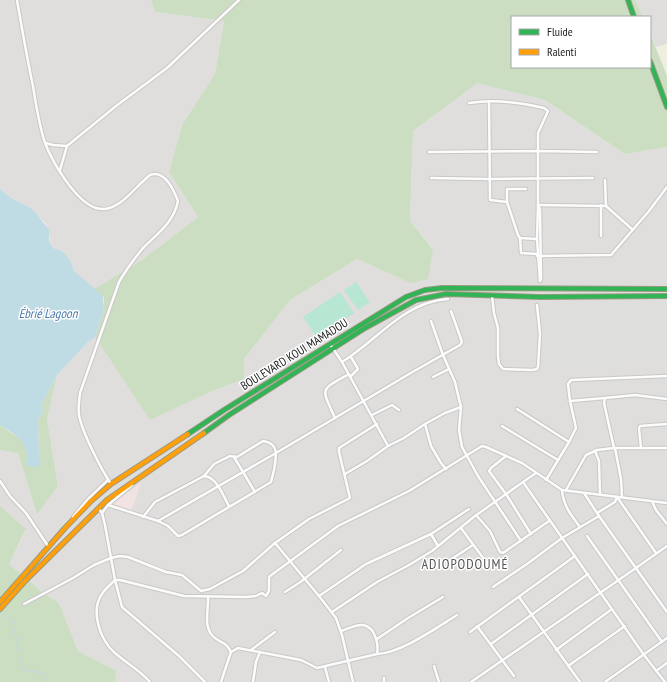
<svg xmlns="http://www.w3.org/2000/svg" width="667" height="682" font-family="'PT Sans Narrow',sans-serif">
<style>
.residential{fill:#dfdedc}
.commercial{fill:#f1e3e1}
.religious{fill:#dededc}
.farmland{fill:#efefdf}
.forest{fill:#cbdec1}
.pitch{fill:#b7e6d2}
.parking{fill:#e0dfde}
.water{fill:#bfdbe3}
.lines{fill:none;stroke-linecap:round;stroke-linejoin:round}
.stream{stroke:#bfdbe3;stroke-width:1}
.street-casing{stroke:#c9c8c7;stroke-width:4.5}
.fast-casing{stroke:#999a82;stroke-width:6}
.slow-casing{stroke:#999a82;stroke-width:6}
.street{stroke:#fdfcfc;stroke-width:2.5}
.fast{stroke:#30b455;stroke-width:4}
.slow{stroke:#ff9f0a;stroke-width:4}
.labels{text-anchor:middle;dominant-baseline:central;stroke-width:3;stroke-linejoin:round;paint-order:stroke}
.street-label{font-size:12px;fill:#222;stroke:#fff}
.water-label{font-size:13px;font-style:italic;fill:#4a7aab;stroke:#fff}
.quarter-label{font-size:14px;letter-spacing:1px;fill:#555;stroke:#fff}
</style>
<rect width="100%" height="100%" fill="#f0eeeb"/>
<g class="residential">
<path d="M 0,0 L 151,0 L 155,12 L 224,21 L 215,74 L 182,125 L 169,172 L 198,217 L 142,260 L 94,289 L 74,271 L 70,260 L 62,251 L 53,248 L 49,242 L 50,239 L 46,224 L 37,214 L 31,208 L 11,198 L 0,189 Z"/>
<path d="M 635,0 L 667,0 L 667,44 L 656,47 L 650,33 L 650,17 L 643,17 Z"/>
<path d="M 477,82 L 545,100 L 625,154 L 667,147 L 667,682 L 115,682 L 115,671 L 78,651 L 59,603 L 43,593 L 9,564 L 26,530 L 0,506 L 0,450 L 18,453 L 37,513 L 58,486 L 47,419 L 57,375 L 87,343 L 95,337 L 150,419 L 210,392 L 244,379 L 244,359 L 290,300 L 357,259 L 410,283 L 433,248 L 410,221 L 413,131 Z"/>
</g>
<path class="commercial" d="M 141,483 L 131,512 L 111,505 Z"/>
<path class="religious" d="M 667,301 L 667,361 L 549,367 L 551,302 Z"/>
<path class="farmland" d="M 667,44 L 667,76 L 656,47 Z"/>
<g class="forest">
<path d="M 151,0 L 635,0 L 643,17 L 512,17 L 512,67 L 650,67 L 650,33 L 667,76 L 667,147 L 625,154 L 545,100 L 477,83 L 413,131 L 410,221 L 433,249 L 428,279 L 410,283 L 357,259 L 290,300 L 244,359 L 244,379 L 210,392 L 150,420 L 95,337 L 104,310 L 104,297 L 94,289 L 142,260 L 198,217 L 169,172 L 182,125 L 215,74 L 224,21 L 155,12 Z"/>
<path d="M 57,375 L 47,419 L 58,486 L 37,514 L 18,453 L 0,450 L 0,425 L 20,439 L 25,445 L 27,458 L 41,464 L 39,458 L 38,419 L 43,411 L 41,405 Z"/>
<path d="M 0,506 L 26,529 L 9,564 L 43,593 L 59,603 L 78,651 L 116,671 L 115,682 L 0,682 Z"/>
</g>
<g class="pitch">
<path d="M 356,282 L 370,302 L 358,310 L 344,290 Z"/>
<path d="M 340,292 L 354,313 L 317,338 L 303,317 Z"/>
</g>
<path class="parking" d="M 657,321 L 658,333 L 647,333 L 647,322 Z"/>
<path class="water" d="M 0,189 L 11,198 L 31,208 L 37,214 L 49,230 L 49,242 L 53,248 L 62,251 L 70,260 L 74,271 L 103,296 L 104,310 L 95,337 L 87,343 L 57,375 L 41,405 L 43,411 L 38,419 L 39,458 L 41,464 L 35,468 L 26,465 C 30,442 17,436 0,425 Z"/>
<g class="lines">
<path class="stream" d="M 0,612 L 12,620 L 23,670 L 43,673 L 46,682"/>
<g class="street-casing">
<g id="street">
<path d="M 17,0 C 22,29 27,58 33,86 C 36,105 39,125 45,143 C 53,163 75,201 96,208 C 114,214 130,194 141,183 C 144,181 147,177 150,175 C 165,169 174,191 178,201 C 174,222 157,234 143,248 C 134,259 126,270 119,282 L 80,393 C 79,401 78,408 79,415 C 82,432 101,469 111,484"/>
<path d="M 489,101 L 490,200 L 507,202 L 518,235 L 520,238 L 537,239"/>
<path d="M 469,103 C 495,99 519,102 544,108 L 548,111 L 538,133 L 538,205 L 540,209 L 541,279 L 540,281"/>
<path d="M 46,143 L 53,145 L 67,146"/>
<path d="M 429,152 L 538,151 L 597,152"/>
<path d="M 60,170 L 67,146 L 116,106 L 167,68 L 239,0"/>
<path d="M 431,178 L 489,179 L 593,178"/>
<path d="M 605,180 L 606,206"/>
<path d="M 507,202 L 507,189 L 526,189"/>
<path d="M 538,205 L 606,206 L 633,230"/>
<path d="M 538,205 L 537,239 L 540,281"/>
<path d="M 601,205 L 601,236"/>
<path d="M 520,238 L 521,253 L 537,254"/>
<path d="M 537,256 L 611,255 L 649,211 L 667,187"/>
<path d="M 492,296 L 494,313 L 498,328 L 498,356 L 499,364 L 503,369 L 533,370 L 537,369 L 538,367 L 540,334 L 537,305"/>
<path d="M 431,321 L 443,355 L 455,382 L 459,399 L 461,407 L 459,430 L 462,447 L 478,476 L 521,541"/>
<path d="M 330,344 L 342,362 L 388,446"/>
<path d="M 342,362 C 378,340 403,302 448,299"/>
<path d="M 350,377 L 358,369 L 351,357"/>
<path d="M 433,377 L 449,369"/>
<path d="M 667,399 L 635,395 L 605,398 L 604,403 L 614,448 L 667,448"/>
<path d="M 570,401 L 605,398"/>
<path d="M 517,409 L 569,442"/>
<path d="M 372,415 L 392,405 L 399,410"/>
<path d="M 335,418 C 322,388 318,391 349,374"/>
<path d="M 425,424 L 431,446 L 441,463 L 446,469"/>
<path d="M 502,426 L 558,460"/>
<path d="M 615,448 L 621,479 L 622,497"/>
<path d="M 641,448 L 639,428 L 640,426 L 667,424"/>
<path d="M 595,451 L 599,461 L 600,494"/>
<path d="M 506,456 L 491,468 L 489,471 L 506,494 L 531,534"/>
<path d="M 234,457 L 255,492"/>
<path d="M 536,473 L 523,482 L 644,655 L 665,682"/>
<path d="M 345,474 L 367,461 L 388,446 L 404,438 L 425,424 L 445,413 L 461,407"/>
<path d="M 546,480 L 569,442 L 576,428 L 570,401 L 568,384 L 571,380 L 667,376"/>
<path d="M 0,481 L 10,496 L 26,513 L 48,546"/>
<path d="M 562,490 C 563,505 571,515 580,527"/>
<path d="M 566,490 L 586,455 L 597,450 L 614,448"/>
<path d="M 584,493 L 599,516 L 667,612"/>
<path d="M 617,497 L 656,553"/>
<path d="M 652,501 L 656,510 L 667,524"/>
<path d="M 108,505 L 158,521 L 168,526 L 178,536 L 182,535 L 271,482 C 272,478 273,474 274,470 C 276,458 280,443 263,441 L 237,457 L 230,456 L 214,464 L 204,476"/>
<path d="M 98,508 L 102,513 L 105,525 L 115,580 L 122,607 L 179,656 L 205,682"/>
<path d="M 102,513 L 108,505 L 132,485"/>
<path d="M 597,513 L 615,502 L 617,497"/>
<path d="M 476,515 L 490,531 L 500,552 L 503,553 L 549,521"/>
<path d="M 73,517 L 88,499 L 108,480"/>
<path d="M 143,517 L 155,502 L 204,476 C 217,477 223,496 229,506"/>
<path d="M 158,521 L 276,453 L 409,374 L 460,345 L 462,342 L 451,311"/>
<path d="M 461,528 L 489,566"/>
<path d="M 431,534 L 438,546"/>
<path d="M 587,536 L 662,642"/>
<path d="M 275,543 L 319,596 L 336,618 L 342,635 L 353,682"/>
<path d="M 450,560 L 473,545"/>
<path d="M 493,587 L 527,564 L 562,538 L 599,516"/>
<path d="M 285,592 L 299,583 L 341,550"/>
<path d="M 208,596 C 209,610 202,628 215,638 C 223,644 226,642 231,652"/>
<path d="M 319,596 L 366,564 L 431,534 L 469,509"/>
<path d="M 519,597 L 580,682"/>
<path d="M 24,604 L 73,578 L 94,565 L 111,558 L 120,556 L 128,557 L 166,572 L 182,575 L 201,591 L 210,589 L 243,571 L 275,543 L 309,519 L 350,498 L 339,452 L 339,448 L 377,424"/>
<path d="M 332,612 L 377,582 L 409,565 L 432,551 L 475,516 L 523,482"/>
<path d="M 477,626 L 514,676"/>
<path d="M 470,632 L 575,556"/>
<path d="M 377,639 L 408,618 L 443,597"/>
<path d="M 491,644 L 588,574"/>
<path d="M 251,650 L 275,632"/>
<path d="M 556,650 L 612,609"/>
<path d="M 377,654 C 401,653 436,628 457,615"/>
<path d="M 434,666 L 439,682"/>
<path d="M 568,666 L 625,626"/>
<path d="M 325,667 L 329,682"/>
<path d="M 656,671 L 667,663"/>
<path d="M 384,678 L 384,682"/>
<path d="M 150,682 C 140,670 126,663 115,653 C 100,640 90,611 102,594 C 105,589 111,584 115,580 L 120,580 L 184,596 L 246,597 L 256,596 L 262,593 L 266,596 L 269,591 L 269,577 L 270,576 L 338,526 L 409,491 L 482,446 L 486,447 L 522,463 L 562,490 L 667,503"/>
<path d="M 221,682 L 231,652 L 238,648 L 301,660 L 317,668 L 377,654 C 379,644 375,627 363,625 C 357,624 347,629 341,631"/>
<path d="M 253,682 L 256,662 L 260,652"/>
<path d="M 471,682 L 636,568 L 667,546"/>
<path d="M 605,682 L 667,638"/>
</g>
</g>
<g class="fast-casing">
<g id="fast">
<path d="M 628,0 L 634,17"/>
<path d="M 650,61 L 667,107"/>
<path d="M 204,433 L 229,415 L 365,328 L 416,300 L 446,294 L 540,297 L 667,296"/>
<path d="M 188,434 L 224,410 L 406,297 L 425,290 L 442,288 L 667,289"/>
</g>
</g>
<g class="slow-casing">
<g id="slow">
<path d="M 0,602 L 65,528 L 91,501 L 111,484 L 188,434"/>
<path d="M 0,609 L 26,580 L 107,500 L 204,433"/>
</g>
</g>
<use href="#street" class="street"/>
<use href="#fast" class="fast"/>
<use href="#slow" class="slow"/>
</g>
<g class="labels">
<g class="street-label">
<text transform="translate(294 354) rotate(-32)">BOULEVARD KOUI MAMADOU</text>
</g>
<g class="water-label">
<text x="48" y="313">Ébrié Lagoon</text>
</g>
<g class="quarter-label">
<text x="465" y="564">ADIOPODOUMÉ</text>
</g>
</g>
<rect x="511" y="16" width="140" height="52" fill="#ffffff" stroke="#a7a7a7"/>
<rect x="519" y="29" width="20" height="6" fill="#30b455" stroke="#a7a7a7"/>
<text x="547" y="36" font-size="12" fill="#222222">Fluide</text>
<rect x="519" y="49" width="20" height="6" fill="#ff9f0a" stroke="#a7a7a7"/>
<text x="547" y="56" font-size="12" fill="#222222">Ralenti</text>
</svg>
